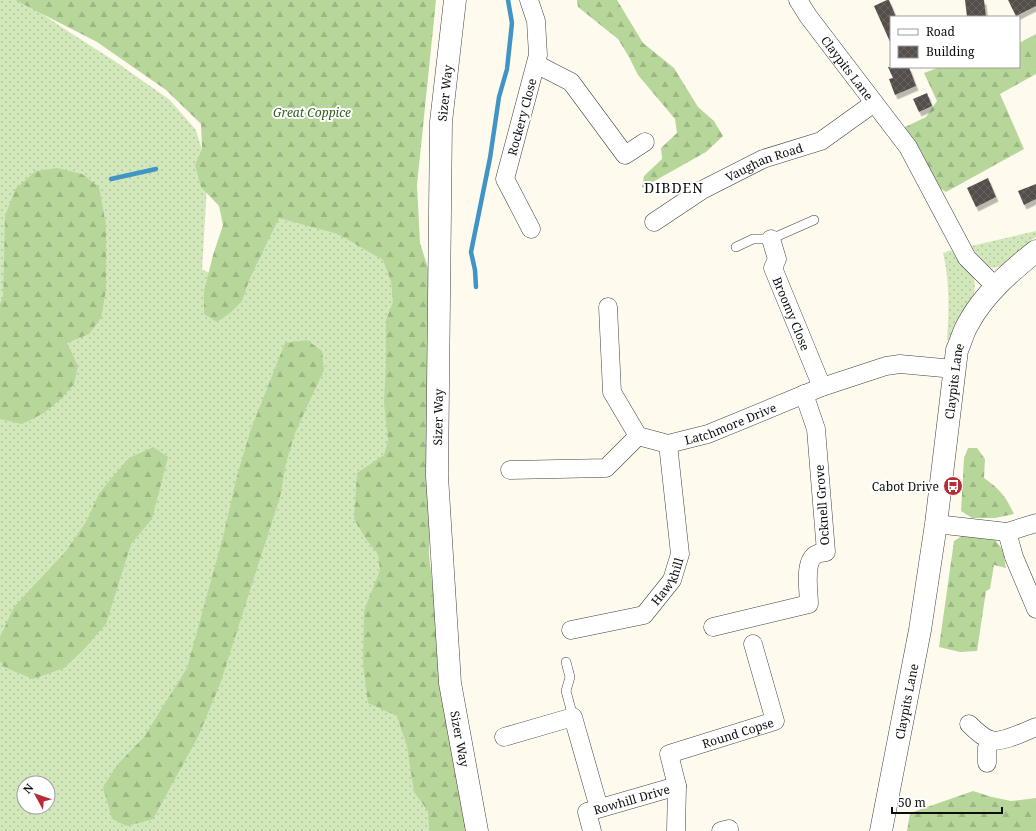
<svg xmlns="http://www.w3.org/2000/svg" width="1036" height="831" font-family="'Noto Serif',serif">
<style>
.grass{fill:url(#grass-dots);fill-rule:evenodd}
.forest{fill:url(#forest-firs)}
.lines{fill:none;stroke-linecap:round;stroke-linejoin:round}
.stream{stroke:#4094c6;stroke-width:4.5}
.building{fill:url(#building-cross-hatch);filter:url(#shadow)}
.service-casing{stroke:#404040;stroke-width:10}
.minor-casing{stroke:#404040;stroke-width:19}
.tertiary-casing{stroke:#404040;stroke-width:23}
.service{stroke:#fff;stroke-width:9}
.minor{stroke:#fff;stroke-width:18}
.tertiary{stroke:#fff;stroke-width:22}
.labels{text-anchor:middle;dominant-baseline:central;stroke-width:4;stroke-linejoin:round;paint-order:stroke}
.street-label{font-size:12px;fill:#0d0d0d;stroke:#fff}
.park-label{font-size:12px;font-style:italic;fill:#306121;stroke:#fff}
.poi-label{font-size:12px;fill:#0d0d0d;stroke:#fff;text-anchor:end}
.quarter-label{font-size:14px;letter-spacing:1px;fill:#0d0d0d;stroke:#fff}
</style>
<defs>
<pattern id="grass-dots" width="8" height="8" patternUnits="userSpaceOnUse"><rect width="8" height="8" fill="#d2e7ba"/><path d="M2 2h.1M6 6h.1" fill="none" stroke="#b3c59f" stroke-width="1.8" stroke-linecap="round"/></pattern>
<pattern id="forest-firs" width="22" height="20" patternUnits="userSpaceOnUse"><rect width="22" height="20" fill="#b7d79a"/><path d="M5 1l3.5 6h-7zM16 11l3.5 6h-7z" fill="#9cb784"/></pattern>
<pattern id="building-cross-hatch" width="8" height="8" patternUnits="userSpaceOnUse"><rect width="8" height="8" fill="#554e4a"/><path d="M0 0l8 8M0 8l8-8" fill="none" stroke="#686360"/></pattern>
<filter id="shadow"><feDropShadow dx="2.5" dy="4.5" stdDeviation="0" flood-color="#0004"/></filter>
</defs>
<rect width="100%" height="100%" fill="#fefbee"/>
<g class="grass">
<path d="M 0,0 L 22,0 L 63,28 L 116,62 L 170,100 L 196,130 L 208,170 L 202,269 L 232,285 L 299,180 L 410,236 L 406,344 L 446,831 L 0,831 ZM 24,783 L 48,783 L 48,807 L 24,807 Z"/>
<path d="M 1036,231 L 1036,237 C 1032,240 1027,243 1023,246 C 1015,254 1004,271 990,267 C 982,264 976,253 971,246 Z"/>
<path d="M 951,250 L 973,277 L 975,283 L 974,294 L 950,340 L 947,340 C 949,310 950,282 943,253 Z"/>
</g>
<g class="forest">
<path d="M 15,0 L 436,0 L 417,185 L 420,243 L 428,268 L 434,300 L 432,454 L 429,555 L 440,648 L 473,831 L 429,831 L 428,811 L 414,792 L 407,746 L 397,716 L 368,703 L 363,665 L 364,611 L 380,570 L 378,554 L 366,539 L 354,519 L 357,473 L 384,455 L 388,440 L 384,402 L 386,366 L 386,320 L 393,302 L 391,281 L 383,260 L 338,234 L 279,218 L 250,278 L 242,301 L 230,313 L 217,322 L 204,314 L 204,292 L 213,255 L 223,225 L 219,206 L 201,187 L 195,165 L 202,149 L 201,124 L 166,90 L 97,42 Z"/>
<path d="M 577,0 L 617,0 L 643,43 L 674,68 L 698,107 L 714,121 L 723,136 L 706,152 L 642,188 L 644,176 L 662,159 L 661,148 L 677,133 L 675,119 L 638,75 L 629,57 L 618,39 L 578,7 Z"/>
<path d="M 1036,34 L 1036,74 L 1000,94 L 1024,149 L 946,192 L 931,182 L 901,129 L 926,117 L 937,101 L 924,73 L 940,67 L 1019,67 L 1019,43 Z"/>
<path d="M 57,168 L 82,174 L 99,187 L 106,225 L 106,290 L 101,318 L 89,334 L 67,343 L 78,366 L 74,384 L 62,398 L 44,413 L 22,424 L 0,419 L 0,304 L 3,297 L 5,216 L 16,188 L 36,171 Z"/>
<path d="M 307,340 L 322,351 L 324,370 L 295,433 L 286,463 L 280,497 L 220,684 L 198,737 L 153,819 L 127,826 L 112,819 L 103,787 L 118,764 L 144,737 L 187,668 L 223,537 L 237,476 L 251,429 L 285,343 Z"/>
<path d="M 153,447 L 168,457 L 152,519 L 131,544 L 106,624 L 84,649 L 64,668 L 33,679 L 4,667 L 0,661 L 0,637 L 14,607 L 66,551 L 86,522 L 99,494 L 110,480 L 129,458 Z"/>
<path d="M 968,448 L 977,448 L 985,459 L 984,478 C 1000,489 1006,497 1014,514 L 995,518 L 972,518 L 961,511 L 964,458 Z"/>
<path d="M 962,536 L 995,540 L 1003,550 L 1006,568 L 994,565 L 990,589 L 986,591 L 977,651 L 960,652 L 939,647 L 954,541 Z"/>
<path d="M 973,791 L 992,797 L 1011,801 L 1036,798 L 1036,831 L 907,831 L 910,813 Z"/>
</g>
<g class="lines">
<g class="stream">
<path d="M 111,179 L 156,169"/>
<path d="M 476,287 L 475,270 L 471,252 L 490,158 L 499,97 L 507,69 L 512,23 L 508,0"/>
</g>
</g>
<g class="building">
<path d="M 887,0 L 889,0 L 896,17 L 891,17 L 891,44 L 874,6 Z"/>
<path d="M 965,0 L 984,0 L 986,17 L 967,17 Z"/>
<path d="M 1008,0 L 1036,0 L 1036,6 L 1016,16 Z"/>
<path d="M 888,67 L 909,67 L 916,86 L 895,95 L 889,79 L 893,78 Z"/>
<path d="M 927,93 L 932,106 L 919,112 L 913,99 Z"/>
<path d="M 988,178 L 996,197 L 976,207 L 967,188 Z"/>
<path d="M 1036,184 L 1036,199 L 1024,205 L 1018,191 Z"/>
</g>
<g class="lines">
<g class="service-casing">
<g id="service">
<path d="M 736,247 L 753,239 L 771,239 L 814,220"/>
<path d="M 566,662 L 570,677 L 566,691 L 573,717"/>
</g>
</g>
<g class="minor-casing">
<g id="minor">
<path d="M 529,0 L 536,21 L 538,55 L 505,179 L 531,229"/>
<path id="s1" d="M 798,0 L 808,16 L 908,147 L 967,258 L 996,287"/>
<path d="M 536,64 L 571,82 L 625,155 L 645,142"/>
<path id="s2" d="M 654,222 L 702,190 L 763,159 L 821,141 L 874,103"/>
<path id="s3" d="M 771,239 L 777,259 L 773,268 L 822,387"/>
<path id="s4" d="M 608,307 L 612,392 L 638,436 L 668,444 L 708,434 L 822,387 L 886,366 L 900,364 L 954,369"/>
<path d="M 510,470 L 606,468 L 638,436"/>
<path d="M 936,524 L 1007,532 L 1036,523"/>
<path d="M 1007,532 L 1014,557 L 1036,609"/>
<path d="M 713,627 L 809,604 C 809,592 803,560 817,554 C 819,553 823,553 826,552 L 816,429 L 804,394"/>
<path id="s5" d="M 571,630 L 644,615 L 672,580 L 680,554 L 668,444"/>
<path d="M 969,724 C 975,730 982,737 990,740 C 1000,744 1026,731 1036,727"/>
<path d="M 504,737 L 573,717 L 599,808"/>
<path d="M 987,763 L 987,748 L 991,740"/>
<path id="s6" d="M 592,831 L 587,812 L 677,786"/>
<path id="s7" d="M 676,831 L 677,786 L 669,754 L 775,721 L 753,644"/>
<path d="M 721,831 L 729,829"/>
</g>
</g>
<g class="tertiary-casing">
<g id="tertiary">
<path id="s8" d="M 455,0 L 441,122 L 437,476 L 450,683 L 477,831"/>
<path id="s9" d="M 881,831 L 920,630 L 936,524 L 957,350 C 961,342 963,332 968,324 C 984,294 1010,272 1036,251"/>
</g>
</g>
<use href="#service" class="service"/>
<use href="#minor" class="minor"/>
<use href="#tertiary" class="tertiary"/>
</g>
<defs>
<g id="bus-disc" transform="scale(1)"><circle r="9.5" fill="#b62c37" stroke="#fff"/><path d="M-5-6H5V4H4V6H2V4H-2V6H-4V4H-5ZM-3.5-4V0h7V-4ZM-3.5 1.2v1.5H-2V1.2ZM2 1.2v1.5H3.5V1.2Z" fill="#fff"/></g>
</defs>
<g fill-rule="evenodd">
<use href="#bus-disc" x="953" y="486"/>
</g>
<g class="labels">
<g class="street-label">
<text stroke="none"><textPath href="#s1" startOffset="84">Claypits Lane</textPath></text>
<text transform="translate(445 93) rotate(-84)">Sizer Way</text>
<text transform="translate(522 117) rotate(-75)">Rockery Close</text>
<text stroke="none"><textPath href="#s2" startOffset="126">Vaughan Road</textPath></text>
<text stroke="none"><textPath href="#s3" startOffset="80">Broomy Close</textPath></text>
<text stroke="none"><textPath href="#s9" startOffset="456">Claypits Lane</textPath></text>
<text transform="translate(438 417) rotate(-89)">Sizer Way</text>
<text stroke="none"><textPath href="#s4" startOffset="233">Latchmore Drive</textPath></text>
<text transform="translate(822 505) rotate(-94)">Ocknell Grove</text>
<text stroke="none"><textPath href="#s5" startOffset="116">Hawkhill</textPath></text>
<text stroke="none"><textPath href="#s9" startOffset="132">Claypits Lane</textPath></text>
<text stroke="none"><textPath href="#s7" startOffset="150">Round Copse</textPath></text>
<text stroke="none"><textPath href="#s8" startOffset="741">Sizer Way</textPath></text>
<text stroke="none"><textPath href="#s6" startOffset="66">Rowhill Drive</textPath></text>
</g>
<g class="park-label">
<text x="312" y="112">Great Coppice</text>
</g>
<g class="poi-label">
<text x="939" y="486">Cabot Drive</text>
</g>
<g class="quarter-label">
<text x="674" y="187">DIBDEN</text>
</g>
</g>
<rect x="890" y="16" width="130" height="52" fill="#ffffff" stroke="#9e9e9e"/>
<rect x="898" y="29" width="20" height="6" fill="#ffffff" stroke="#9e9e9e"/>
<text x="926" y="36" font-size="12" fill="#0d0d0d">Road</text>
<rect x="898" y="46" width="20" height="12" fill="url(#building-cross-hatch)" stroke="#9e9e9e"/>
<text x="926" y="56" font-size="12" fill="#0d0d0d">Building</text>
<g transform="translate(36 795) rotate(310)"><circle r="19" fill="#ffffff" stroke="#9e9e9e"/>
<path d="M0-3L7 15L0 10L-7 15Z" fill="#b62c37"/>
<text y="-6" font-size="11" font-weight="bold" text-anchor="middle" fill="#0d0d0d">N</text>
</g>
<path d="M892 807v6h110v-6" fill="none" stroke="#0d0d0d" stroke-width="2"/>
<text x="898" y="807" font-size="12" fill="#0d0d0d" stroke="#ffffff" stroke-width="3" paint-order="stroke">50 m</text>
</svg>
